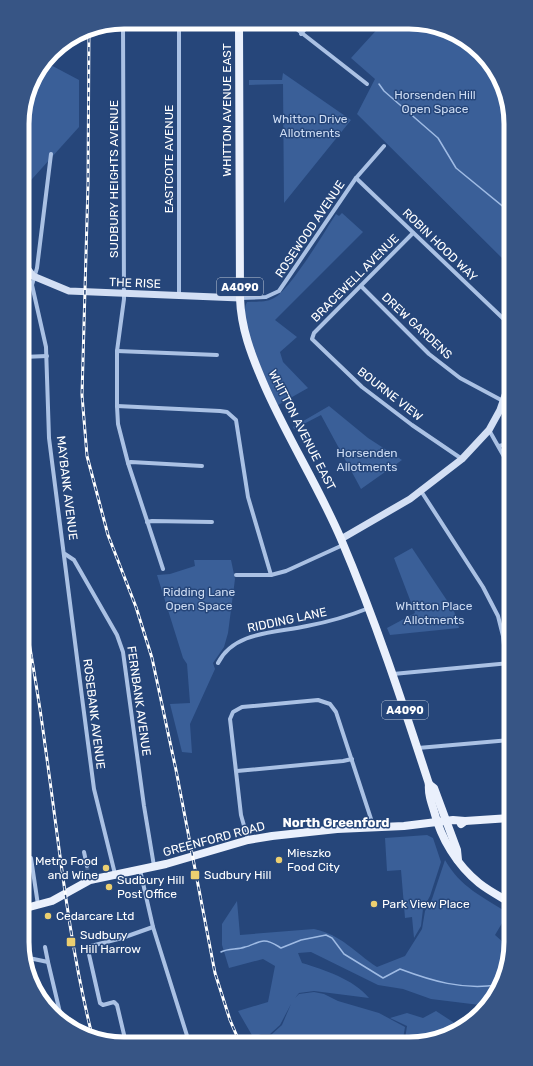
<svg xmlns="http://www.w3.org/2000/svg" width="533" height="1066" font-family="Rubik,sans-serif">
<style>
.green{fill:#3a5f98}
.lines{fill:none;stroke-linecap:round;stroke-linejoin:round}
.stream{stroke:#9fbbe4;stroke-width:1.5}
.street-tunnel{stroke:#47628e;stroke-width:4;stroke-dasharray:4 2;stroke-linecap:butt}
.street{stroke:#aac1e4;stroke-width:4}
.secondary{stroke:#d3dff4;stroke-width:7}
.primary{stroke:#eaf0fc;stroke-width:8}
.rail-casing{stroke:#fff;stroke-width:3}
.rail{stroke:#26467a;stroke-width:1.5;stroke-dasharray:4.5;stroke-linecap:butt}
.poi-dot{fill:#eccf70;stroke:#26467a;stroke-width:1.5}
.labels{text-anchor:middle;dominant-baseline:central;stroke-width:3;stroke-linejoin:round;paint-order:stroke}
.shield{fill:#26467a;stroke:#bec8d7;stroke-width:1}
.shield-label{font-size:11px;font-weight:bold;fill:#fff}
.park-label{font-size:12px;fill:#cddcf3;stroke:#26467a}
.street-label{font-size:12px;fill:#fff;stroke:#26467a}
.poi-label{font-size:12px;fill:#fff;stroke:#26467a;text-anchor:start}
.neighbourhood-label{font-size:13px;font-weight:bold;fill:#fff;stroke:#26467a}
.rim{fill:none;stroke:#fff;stroke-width:5}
</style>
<rect width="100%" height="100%" fill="#26467a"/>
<g class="green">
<path d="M 382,24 L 429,24 L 476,47 L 506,91 L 511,124 L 511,267 L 357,114 L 375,79 L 351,58 Z"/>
<path d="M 45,62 L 79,80 L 79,127 L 23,189 L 23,111 L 33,79 Z"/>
<path d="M 283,73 L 351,120 L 284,203 L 283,84 L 249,85 L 249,80 L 282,80 Z"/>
<path d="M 342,213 L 363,232 L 275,320 L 297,337 L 280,352 L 283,362 L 308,388 L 278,405 C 269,385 236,321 247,302 C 257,301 265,303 274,298 C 290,290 325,231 336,214 L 339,216 Z"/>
<path d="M 329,406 L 368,438 L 402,460 L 361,489 L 321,415 L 294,429 L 293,427 Z"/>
<path d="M 412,548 L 454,611 L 459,628 L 390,635 L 387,628 L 415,613 L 394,558 Z"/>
<path d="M 194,560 L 231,560 L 235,579 L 228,633 L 224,647 L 213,663 L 215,669 L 190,724 L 192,753 L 182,752 L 170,704 L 190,703 L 187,664 L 183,658 L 157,575 L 170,574 L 195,566 Z"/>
<path d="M 427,835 L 433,838 L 441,862 L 430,896 L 423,909 L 421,926 L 414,938 L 412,917 L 405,918 L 401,870 L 387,871 L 385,838 Z"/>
<path d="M 445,860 C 460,887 483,897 508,913 L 495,935 L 511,949 L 490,1004 L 488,1006 L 431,999 L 403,989 L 378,985 L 311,952 L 298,953 L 302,963 C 325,970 353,979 369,998 L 314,991 L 299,993 L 295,998 L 299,994 L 314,992 L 324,994 L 338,1001 L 379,1013 L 405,1027 L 403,1039 L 256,1041 L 254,1039 L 261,1035 L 271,1035 L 282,1025 L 291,1004 L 280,1025 L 270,1034 L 261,1034 L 253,1037 L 238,1011 L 268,1002 L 275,966 L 263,959 L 229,968 L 222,945 L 222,924 L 237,901 L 240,935 L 314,929 C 342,935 354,952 377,967 L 405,956 L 422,929 L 425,911 L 432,899 Z"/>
<path d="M 436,1011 L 456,1024 L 464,1023 L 442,1039 L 405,1039 L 407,1026 L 390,1018 L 407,1013 L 423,1018 Z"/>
</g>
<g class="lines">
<g class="stream">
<path d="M 379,84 L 384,91 L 438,138 L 456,168 L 511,213"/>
<path d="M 221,952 C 229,948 237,950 245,947 C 251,946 258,941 264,941 C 271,941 276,945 281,948 L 301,940 L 326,935 L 332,938 L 344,954 L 383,978 L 400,969 C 432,981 462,990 497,985"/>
</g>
<path class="street-tunnel" d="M 87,866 L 88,874"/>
<g class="street">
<path d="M 123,22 L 124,299 L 117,351 L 117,406 L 118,424 L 128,463 L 163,569"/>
<path d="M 179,22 L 179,295"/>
<path d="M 289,23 L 367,84"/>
<path d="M 301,34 L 310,23"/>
<path d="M 45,66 L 45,62"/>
<path d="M 51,154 L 37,268 L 32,285 L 46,347 L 49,438 L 83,705 L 94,789 L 115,874"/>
<path d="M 356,178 L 511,326"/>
<path d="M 413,233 L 314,333 L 312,339 L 362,387 L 412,425 L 462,459"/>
<path d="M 361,286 L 429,354 L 460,378 L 503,401"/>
<path d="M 240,298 L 266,297 L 279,291 L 356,178 L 384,146"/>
<path d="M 117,351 L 217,355"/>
<path d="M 23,357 L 47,356"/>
<path d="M 23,394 L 24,430"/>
<path d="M 117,406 L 220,411 L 227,412 L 236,420 L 248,497 L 271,575"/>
<path d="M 489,430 L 511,469"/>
<path d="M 499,446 L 511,443"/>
<path d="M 128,463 L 131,462 L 202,466"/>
<path d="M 421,491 L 483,587 L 498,616 L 503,636 L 506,663"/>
<path d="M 147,522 L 152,521 L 212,522"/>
<path d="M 65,554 L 74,560 L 117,635 L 123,652 L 144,806 L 154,866"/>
<path d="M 236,575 L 271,575 L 286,571 L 343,545"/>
<path d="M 218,663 C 234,631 276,633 307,626 C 328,622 349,616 369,608"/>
<path d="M 393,674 L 511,663"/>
<path d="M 418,748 L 511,740"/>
<path d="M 237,771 L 343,761 L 352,759"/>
<path d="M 248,840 L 241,815 L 230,719 L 233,712 L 242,707 L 318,700 L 330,704 L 336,712 L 374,828"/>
<path d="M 84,852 L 87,866"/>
<path d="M 31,858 L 38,905"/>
<path d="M 140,870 L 153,927 L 189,1042"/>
<path d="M 22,936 L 25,918 L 24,909"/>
<path d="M 45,947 L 48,962"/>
<path d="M 24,957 L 48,962 L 62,1021"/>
<path d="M 126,1043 L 117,1005 L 114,1002 L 103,1005 L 100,1003 L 88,950 L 91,946 L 122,938 L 153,927"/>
</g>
<g class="secondary">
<path d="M 23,263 L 33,276 L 69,291 L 240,298"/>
<path d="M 341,539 L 410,499 L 462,459 L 489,430 L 500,410 L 511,378"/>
</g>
<g class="primary">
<path d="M 239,23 L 240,298 C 241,328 251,354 263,382 C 286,436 318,485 341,539 C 375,619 402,701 429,784 C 428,793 431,802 434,811 C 441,839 457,865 479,883 C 489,891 501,897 511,903"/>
<path d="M 429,784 L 434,788 L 457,850 L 458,860"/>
<path d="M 461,824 L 465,821 L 511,818"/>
<path d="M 22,909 L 52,901 L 90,880 L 166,864 L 248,840 L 272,836 L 337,829 L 404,826 L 453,820 L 465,821"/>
</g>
<g class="rail-casing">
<g id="rail">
<path d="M 89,29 L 88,184 L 82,395 L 87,456 L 108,535 L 136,607 L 152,658 L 176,770 L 215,973 L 230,1020 L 239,1041"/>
<path d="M 22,601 C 30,649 39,697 45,745 C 59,842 68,939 92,1035"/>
</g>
</g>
<use href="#rail" class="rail"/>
</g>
<g class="poi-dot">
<circle cx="279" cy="860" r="4"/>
<circle cx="106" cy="868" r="4"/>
<rect x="190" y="870" width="10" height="10" rx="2"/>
<circle cx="109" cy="887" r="4"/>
<circle cx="374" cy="904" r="4"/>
<circle cx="48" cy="916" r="4"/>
<rect x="66" y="937" width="10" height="10" rx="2"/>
</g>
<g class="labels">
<g class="shield">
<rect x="217" y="278" width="46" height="18" rx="3"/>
<rect x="382" y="701" width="46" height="18" rx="3"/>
</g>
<g class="shield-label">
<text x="240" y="287">A4090</text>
<text x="405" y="710">A4090</text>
</g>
<g class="park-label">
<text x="435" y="95">Horsenden Hill<tspan x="435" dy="14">Open Space</tspan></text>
<text x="310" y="119">Whitton Drive<tspan x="310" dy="14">Allotments</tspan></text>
<text x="367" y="453">Horsenden<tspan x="367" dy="14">Allotments</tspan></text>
<text x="199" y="592">Ridding Lane<tspan x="199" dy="14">Open Space</tspan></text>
<text x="434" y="606">Whitton Place<tspan x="434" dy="14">Allotments</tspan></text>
</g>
<g class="street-label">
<text transform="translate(227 110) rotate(-90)">WHITTON AVENUE EAST</text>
<text transform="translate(169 159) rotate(-90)">EASTCOTE AVENUE</text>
<text transform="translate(114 179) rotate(-90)">SUDBURY HEIGHTS AVENUE</text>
<text transform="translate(310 229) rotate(-56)">ROSEWOOD AVENUE</text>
<text transform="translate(440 245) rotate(44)">ROBIN HOOD WAY</text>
<text transform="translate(355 278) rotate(-45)">BRACEWELL AVENUE</text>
<text transform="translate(135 283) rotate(2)">THE RISE</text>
<text transform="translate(417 326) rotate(43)">DREW GARDENS</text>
<text transform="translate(390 394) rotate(38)">BOURNE VIEW</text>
<text transform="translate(302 430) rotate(63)">WHITTON AVENUE EAST</text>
<text transform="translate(67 488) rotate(83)">MAYBANK AVENUE</text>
<text transform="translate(287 620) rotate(-12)">RIDDING LANE</text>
<text transform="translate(139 701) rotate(82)">FERNBANK AVENUE</text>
<text transform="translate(94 714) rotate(83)">ROSEBANK AVENUE</text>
<text transform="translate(214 839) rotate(-15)">GREENFORD ROAD</text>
</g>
<g class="poi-label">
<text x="287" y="853">Mieszko<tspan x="287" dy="14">Food City</tspan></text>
<text x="98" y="861" text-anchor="end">Metro Food<tspan x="98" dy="14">and Wine</tspan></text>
<text x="204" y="875">Sudbury Hill</text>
<text x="117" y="880">Sudbury Hill<tspan x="117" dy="14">Post Office</tspan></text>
<text x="382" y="904">Park View Place</text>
<text x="56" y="916">Cedarcare Ltd</text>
<text x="80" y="935">Sudbury<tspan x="80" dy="14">Hill Harrow</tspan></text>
</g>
<g class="neighbourhood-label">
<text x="336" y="822">North Greenford</text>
</g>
</g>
<path d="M0 0H533V1066H0ZM124 29H409A95 95 0 0 1 504 124V942A95 95 0 0 1 409 1037H124A95 95 0 0 1 29 942V124A95 95 0 0 1 124 29Z" fill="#375585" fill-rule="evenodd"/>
<path class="rim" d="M124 29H409A95 95 0 0 1 504 124V942A95 95 0 0 1 409 1037H124A95 95 0 0 1 29 942V124A95 95 0 0 1 124 29Z"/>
</svg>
